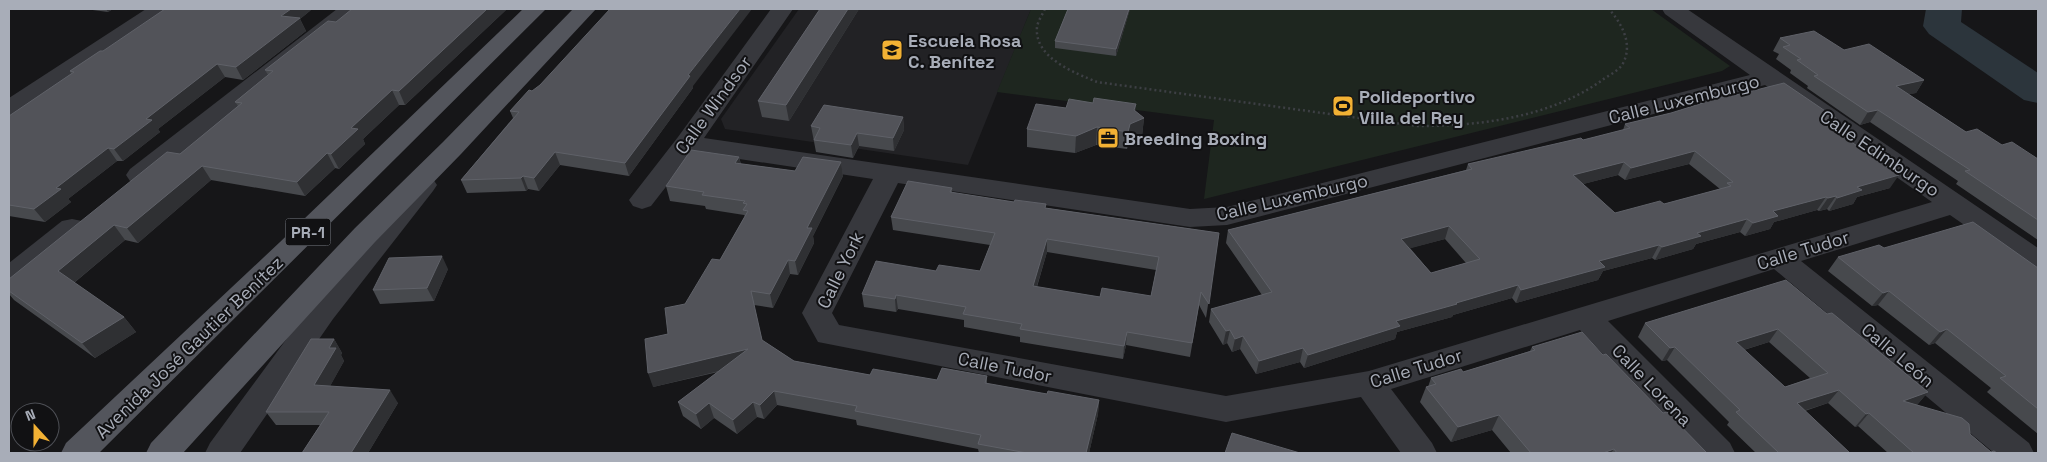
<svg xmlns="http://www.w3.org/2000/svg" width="2047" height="462" font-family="'Space Grotesk',sans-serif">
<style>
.built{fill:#222225}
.green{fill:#1e261f}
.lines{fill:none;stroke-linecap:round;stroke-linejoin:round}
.river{fill:#2c353c;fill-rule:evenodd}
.path{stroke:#3d3f44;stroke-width:2.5;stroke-dasharray:2 3;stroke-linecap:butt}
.minor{fill:#37383d;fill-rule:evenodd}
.major{fill:#53555c;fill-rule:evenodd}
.wall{fill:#47494d;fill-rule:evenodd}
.shaded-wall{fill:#2f3033}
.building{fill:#525359;stroke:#5f6168;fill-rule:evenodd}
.labels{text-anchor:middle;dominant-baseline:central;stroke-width:4;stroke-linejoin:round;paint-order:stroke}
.shield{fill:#111113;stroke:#7b7e86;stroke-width:1}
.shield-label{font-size:16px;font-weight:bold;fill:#a8adb8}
.poi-label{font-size:18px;font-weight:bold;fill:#a8adb8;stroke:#111113;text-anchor:start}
.street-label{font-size:18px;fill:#a8adb8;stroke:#111113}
</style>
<rect width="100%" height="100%" fill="#161618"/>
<path class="built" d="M 799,9 L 1031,9 L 968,165 L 725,129 L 721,119 Z"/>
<path class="green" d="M 1031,9 L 1651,9 L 1730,66 L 1722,71 L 1204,199 L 1214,120 L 997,92 Z"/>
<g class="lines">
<path class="river" d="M 1926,9 L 1962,9 L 1961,22 L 2038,73 L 2038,103 L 2024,100 L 1929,34 L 1923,26 Z"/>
<path class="path" d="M 1045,9 C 1042,15 1038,21 1037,27 C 1034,58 1075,73 1097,82 L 1417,126 C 1479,126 1548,118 1601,81 C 1607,76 1617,72 1622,65 C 1634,45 1622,24 1609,9"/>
<g class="minor">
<path d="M 146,9 L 171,9 L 168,14 L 18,114 L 9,116 L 9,98 Z"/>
<path d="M 337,9 L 361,9 L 358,14 L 148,181 L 139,183 L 130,181 L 126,175 L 130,169 Z"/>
<path d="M 771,9 L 793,9 L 704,138 L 1190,209 L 1227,207 L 1750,75 L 1665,14 L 1662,9 L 1687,9 L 2038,248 L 2038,272 L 2028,269 L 1950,215 L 1801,261 L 2029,443 L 2034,453 L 1994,453 L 1774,269 L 1608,321 L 1730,443 L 1735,453 L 1697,453 L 1580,330 L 1391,389 L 1432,443 L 1437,453 L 1401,453 L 1361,397 L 1226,422 L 818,342 L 802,313 L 873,179 L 693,152 L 651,206 L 642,209 L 633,206 L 629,200 L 678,137 ZM 1765,85 L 1932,202 L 1369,371 L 1226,396 L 839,325 L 832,313 L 898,183 L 1190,227 L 1227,225 Z"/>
<path d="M 424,176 L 433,179 L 437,185 L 433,191 L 333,319 L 240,453 L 205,453 L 210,443 L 313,303 L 415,179 Z"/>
<path d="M 72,219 L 82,221 L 86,228 L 82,235 L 19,285 L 9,288 L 9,263 L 62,221 Z"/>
</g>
<g class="major">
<path d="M 523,9 L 546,9 L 99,453 L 61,453 L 66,443 L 280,242 Z"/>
<path d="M 573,9 L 596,9 L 461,154 L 375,242 L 183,453 L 146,453 L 151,443 L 355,228 L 443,142 Z"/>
</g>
</g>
<g class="wall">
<path d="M 85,9 L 113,9 L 108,12 Z"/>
<path d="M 507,9 L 405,105 L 399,105 L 363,139 L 365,144 L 339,169 L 335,168 L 305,196 L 211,180 L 138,243 L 125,240 L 74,283 L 124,317 L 136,332 L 95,358 L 14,300 L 9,294 L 9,279 L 180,154 L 238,106 L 235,102 L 268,75 L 265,70 L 336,22 Z"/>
<path d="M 820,9 L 859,9 L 789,121 L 762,117 L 758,101 Z"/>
<path d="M 1068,9 L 1130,9 L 1116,56 L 1055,48 L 1055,41 Z"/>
<path d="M 311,10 L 300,19 L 306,31 L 243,80 L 225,77 L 158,129 L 160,132 L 123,161 L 117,161 L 68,199 L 71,202 L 45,222 L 9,216 L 9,116 L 71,74 L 70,71 L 103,51 Z"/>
<path d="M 1780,38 L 1844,50 L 1924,80 L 1916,93 L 1908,94 L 1966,132 L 2038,159 L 2038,240 L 1956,184 L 1958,181 L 1870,122 L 1860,125 L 1807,88 L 1808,86 L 1790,73 L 1791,70 L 1776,59 L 1779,54 L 1773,51 Z"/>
<path d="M 693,86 L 693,88 L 629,176 L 560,165 L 539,191 L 528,189 L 526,191 L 467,193 L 461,180 L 513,118 L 510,111 Z"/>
<path d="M 1732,96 L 1832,128 L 1890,188 L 1857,197 L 1853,204 L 1829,211 L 1827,209 L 1819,211 L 1817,210 L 1774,222 L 1770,229 L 1745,236 L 1740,232 L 1696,244 L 1693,249 L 1655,260 L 1652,258 L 1603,271 L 1598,280 L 1516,303 L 1512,298 L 1453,315 L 1452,317 L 1397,332 L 1395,339 L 1304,368 L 1300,362 L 1256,374 L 1240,349 L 1232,352 L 1227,343 L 1223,345 L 1209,322 L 1211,309 L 1262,295 L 1226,243 L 1228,230 L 1466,170 L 1468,164 L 1583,140 L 1623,130 L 1625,124 L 1671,113 L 1699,105 L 1701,102 ZM 1689,164 L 1720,189 L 1664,204 L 1615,213 L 1583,184 L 1618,175 L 1625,180 ZM 1445,239 L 1466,263 L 1431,273 L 1410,248 Z"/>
<path d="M 1093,103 L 1136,104 L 1135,111 L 1144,118 L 1142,136 L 1129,141 L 1127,149 L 1096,145 L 1075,153 L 1027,147 L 1027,129 L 1066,108 Z"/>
<path d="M 903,117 L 904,130 L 894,151 L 859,146 L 853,158 L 816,152 L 811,126 Z"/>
<path d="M 739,157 L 741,164 L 795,171 L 841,162 L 843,176 L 813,236 L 814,243 L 798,275 L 790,274 L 773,308 L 754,305 L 762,340 L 794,361 L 870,375 L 937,380 L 987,376 L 987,384 L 1047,394 L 1099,400 L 1098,414 L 1089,453 L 979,453 L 978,449 L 857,425 L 856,420 L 777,405 L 764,419 L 757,417 L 737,434 L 714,418 L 701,429 L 683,416 L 678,402 L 718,372 L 653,387 L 668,334 L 685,304 L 720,260 L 745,216 L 744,215 L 706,209 L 705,206 L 670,201 L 666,186 Z"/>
<path d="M 952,188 L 952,193 L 1046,208 L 1219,233 L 1206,318 L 1199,305 L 1190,357 L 1126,345 L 1123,359 L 1020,342 L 1020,337 L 964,327 L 964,320 L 898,309 L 896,312 L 864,307 L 862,294 L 936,271 L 980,271 L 990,245 L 893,230 L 891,217 ZM 1047,252 L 1156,270 L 1151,296 L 1100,297 L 1037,287 Z"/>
<path d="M 1884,248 L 2038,268 L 2038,434 L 1987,392 L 1991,388 L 1935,343 L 1929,345 L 1878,305 L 1872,306 L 1828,271 L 1838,257 Z"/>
<path d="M 448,269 L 434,301 L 380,304 L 373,290 Z"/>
<path d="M 1827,314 L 1928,392 L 1917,405 L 1970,434 L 1991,452 L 1997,453 L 1888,453 L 1858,426 L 1855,427 L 1828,403 L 1805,411 L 1850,453 L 1756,453 L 1727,425 L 1729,422 L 1667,360 L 1662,361 L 1638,337 L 1645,323 ZM 1769,342 L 1810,378 L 1785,387 L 1744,350 Z"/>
<path d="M 334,339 L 342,353 L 341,355 L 344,361 L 330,386 L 398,403 L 368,453 L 302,453 L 320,425 L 276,425 L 266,412 Z"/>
<path d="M 1532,347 L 1603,355 L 1663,413 L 1707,453 L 1511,453 L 1492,430 L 1451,442 L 1420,402 L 1426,387 L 1428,387 L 1431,378 L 1463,372 L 1530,351 Z"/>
</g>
<g class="shaded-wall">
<path d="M 106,9 L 113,9 L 108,12 Z"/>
<path d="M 291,9 L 310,9 L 311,10 L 300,19 L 306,31 L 243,80 L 236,67 L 281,16 Z"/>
<path d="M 487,9 L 507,9 L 405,105 L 399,91 Z"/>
<path d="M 740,9 L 752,9 L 693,86 L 693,88 L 629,176 L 625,163 L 688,75 Z"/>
<path d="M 848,9 L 859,9 L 789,121 L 786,105 Z"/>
<path d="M 1129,9 L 1130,9 L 1116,56 L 1116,49 Z"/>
<path d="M 217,64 L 225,77 L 158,129 L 160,132 L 123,161 L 114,149 L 146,119 Z"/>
<path d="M 1924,80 L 1916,93 L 1888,99 L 1896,86 Z"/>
<path d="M 392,90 L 399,105 L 363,139 L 365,144 L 339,169 L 331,154 L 351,128 Z"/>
<path d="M 1136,104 L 1134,122 L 1144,118 L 1142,136 L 1129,141 L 1127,149 L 1128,132 Z"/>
<path d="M 1878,110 L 1870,122 L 1860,125 L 1868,112 Z"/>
<path d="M 903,117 L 904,130 L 894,151 L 893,138 Z"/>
<path d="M 1837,119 L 1829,132 L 1824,123 Z"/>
<path d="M 1097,127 L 1096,145 L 1075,153 L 1076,136 Z"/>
<path d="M 857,133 L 859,146 L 853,158 L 851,145 Z"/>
<path d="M 108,148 L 117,161 L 68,199 L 71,202 L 45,222 L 34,209 L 56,188 Z"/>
<path d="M 1695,151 L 1689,164 L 1625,180 L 1631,168 Z"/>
<path d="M 555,152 L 560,165 L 539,191 L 534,178 Z"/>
<path d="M 327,153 L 335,168 L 305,196 L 297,182 Z"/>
<path d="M 739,157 L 742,171 L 735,163 Z"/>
<path d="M 841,162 L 843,176 L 813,236 L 814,243 L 798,275 L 795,261 L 807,228 Z"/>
<path d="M 1624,162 L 1618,175 L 1568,188 L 1573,175 Z"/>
<path d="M 202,166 L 211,180 L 138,243 L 127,228 Z"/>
<path d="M 1899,175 L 1890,188 L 1857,197 L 1853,204 L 1829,211 L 1837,198 L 1857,187 Z"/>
<path d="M 523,176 L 528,189 L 526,191 L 521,178 Z"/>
<path d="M 1836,196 L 1827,209 L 1819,211 L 1828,198 Z"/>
<path d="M 1826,197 L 1817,210 L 1774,222 L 1770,229 L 1745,236 L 1753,223 L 1773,211 Z"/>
<path d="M 1747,219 L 1740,232 L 1696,244 L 1693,249 L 1655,260 L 1662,247 L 1697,233 Z"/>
<path d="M 114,225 L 125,240 L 70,286 L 58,271 Z"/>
<path d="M 1449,226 L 1445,239 L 1397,252 L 1401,239 Z"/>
<path d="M 1047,239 L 1047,252 L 1033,299 L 1033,286 Z"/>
<path d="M 1659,245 L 1652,258 L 1603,271 L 1598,280 L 1516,303 L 1521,290 L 1599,261 Z"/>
<path d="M 442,256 L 448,269 L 434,301 L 427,288 Z"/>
<path d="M 788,260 L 790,274 L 773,308 L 770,294 Z"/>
<path d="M 1518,285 L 1512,298 L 1453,315 L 1452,317 L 1397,332 L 1395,339 L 1304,368 L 1308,355 L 1396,321 L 1456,303 Z"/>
<path d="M 1889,291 L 1878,305 L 1872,306 L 1883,293 Z"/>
<path d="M 896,295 L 898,309 L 896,312 L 895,299 Z"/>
<path d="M 124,317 L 136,332 L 95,358 L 82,343 Z"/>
<path d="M 1778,329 L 1769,342 L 1727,355 L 1736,342 Z"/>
<path d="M 1947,329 L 1935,343 L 1929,345 L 1940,332 Z"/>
<path d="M 1230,330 L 1227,343 L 1223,345 L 1226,331 Z"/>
<path d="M 1127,332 L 1126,345 L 1123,359 L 1124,346 Z"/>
<path d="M 1243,336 L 1240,349 L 1232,352 L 1235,339 Z"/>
<path d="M 334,339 L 342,353 L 341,355 L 344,361 L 323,399 L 314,385 L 329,348 Z"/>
<path d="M 1675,347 L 1667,360 L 1662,361 L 1670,348 Z"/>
<path d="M 1303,348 L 1300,362 L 1256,374 L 1259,361 Z"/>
<path d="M 748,349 L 752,363 L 653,387 L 648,373 Z"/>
<path d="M 390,390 L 398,403 L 368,453 L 351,453 Z"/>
<path d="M 1839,390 L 1828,403 L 1787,416 L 1797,403 Z"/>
<path d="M 774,391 L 777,405 L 764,419 L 760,405 Z"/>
<path d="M 1928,392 L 1917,405 L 1903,401 Z"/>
<path d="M 1099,400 L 1098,414 L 1089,453 L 1086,453 Z"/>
<path d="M 753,402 L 757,417 L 737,434 L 733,420 Z"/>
<path d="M 709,403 L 714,418 L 701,429 L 696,414 Z"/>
<path d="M 1869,413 L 1858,426 L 1855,427 L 1866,414 Z"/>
<path d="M 1499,415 L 1492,430 L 1451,442 L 1458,427 Z"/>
<path d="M 1614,449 L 1611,453 L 1603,453 Z"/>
</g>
<g class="building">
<path d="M 165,9 L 291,9 L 281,16 L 300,18 L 236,67 L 217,64 L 146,119 L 152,120 L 114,149 L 108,148 L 56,188 L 61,189 L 34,209 L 9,205 L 9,116 L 74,72 L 70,71 L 100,51 L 103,51 Z"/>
<path d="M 352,9 L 487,9 L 399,91 L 392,90 L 351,128 L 358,129 L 331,154 L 327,153 L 297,182 L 202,166 L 127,228 L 114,225 L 58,271 L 124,317 L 82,343 L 9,291 L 9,279 L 167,152 L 180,154 L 242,103 L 235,102 L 273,71 L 265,70 L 328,21 L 336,22 Z"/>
<path d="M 610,9 L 740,9 L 688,75 L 690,76 L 625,163 L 555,152 L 534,178 L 523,176 L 521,178 L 461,180 L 519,112 L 510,111 L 529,90 L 532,91 L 540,85 Z"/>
<path d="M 820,9 L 848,9 L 786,105 L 758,101 Z"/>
<path d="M 1068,9 L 1129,9 L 1116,49 L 1055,41 Z"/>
<path d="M 1814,31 L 1844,50 L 1869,44 L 1924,80 L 1896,86 L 1966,132 L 1977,129 L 2002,145 L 2012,142 L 2038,159 L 2038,220 L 1965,171 L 1970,170 L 1878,110 L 1868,112 L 1814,76 L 1818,75 L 1797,60 L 1801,59 L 1783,47 L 1790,45 L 1780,38 Z"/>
<path d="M 1784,83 L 1837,119 L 1824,123 L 1899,175 L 1857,187 L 1862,190 L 1837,198 L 1836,196 L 1828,198 L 1826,197 L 1773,211 L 1778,216 L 1753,223 L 1747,219 L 1697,233 L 1701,236 L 1662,247 L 1659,245 L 1599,261 L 1605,267 L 1521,290 L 1518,285 L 1456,303 L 1457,304 L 1396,321 L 1400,326 L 1308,355 L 1303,348 L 1259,361 L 1243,336 L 1235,339 L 1230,330 L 1226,331 L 1211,309 L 1272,292 L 1228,230 L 1472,169 L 1468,164 L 1581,138 L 1583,140 L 1630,128 L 1625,124 L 1671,113 L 1703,103 L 1701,102 L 1730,95 L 1732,96 ZM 1695,151 L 1733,182 L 1727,183 L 1731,186 L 1664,204 L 1660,201 L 1615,213 L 1573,175 L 1624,162 L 1631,168 ZM 1449,226 L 1480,259 L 1431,273 L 1401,239 Z"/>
<path d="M 1094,98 L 1136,104 L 1134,110 L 1144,118 L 1130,124 L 1128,132 L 1097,127 L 1076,136 L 1027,129 L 1036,104 L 1066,108 L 1069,99 L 1093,103 Z"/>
<path d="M 824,105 L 903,117 L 893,138 L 857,133 L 851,145 L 814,140 L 820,128 L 811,126 Z"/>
<path d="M 691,150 L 739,157 L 735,163 L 795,171 L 803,157 L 841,162 L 807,228 L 812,228 L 795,261 L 788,260 L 770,294 L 751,291 L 762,340 L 794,361 L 870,375 L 873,369 L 937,380 L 942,368 L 987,376 L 985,383 L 1047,394 L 1048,391 L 1099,400 L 1086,453 L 1027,453 L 978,444 L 981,435 L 855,411 L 857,406 L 774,391 L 760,405 L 753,402 L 733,420 L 709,403 L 696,414 L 678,402 L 748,349 L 648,373 L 645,339 L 668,334 L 665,308 L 685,304 L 712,259 L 720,260 L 748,211 L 743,210 L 747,204 L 743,203 L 745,201 L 702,195 L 704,192 L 666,186 Z"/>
<path d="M 908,181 L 952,188 L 950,192 L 1014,202 L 1015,200 L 1046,204 L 1045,208 L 1219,233 L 1209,304 L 1201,292 L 1192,343 L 1127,332 L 1124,346 L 1020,329 L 1022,324 L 963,314 L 966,307 L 896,295 L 895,299 L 862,294 L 876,261 L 936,271 L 939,265 L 980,271 L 995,233 L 891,217 ZM 1047,239 L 1159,257 L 1151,296 L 1102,288 L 1100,297 L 1033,286 Z"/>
<path d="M 1973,222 L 2038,268 L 2038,409 L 2000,378 L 2006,376 L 1947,329 L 1940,332 L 1889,291 L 1883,293 L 1838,257 L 1879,245 L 1884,248 Z"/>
<path d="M 442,256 L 427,288 L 373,290 L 389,258 Z"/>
<path d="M 1786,280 L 1827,314 L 1832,313 L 1928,392 L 1903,401 L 1962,418 L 1969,424 L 1970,434 L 1991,452 L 1994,451 L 1997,453 L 1914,453 L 1869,413 L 1866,414 L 1839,390 L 1797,403 L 1850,453 L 1779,453 L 1736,412 L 1740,410 L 1675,347 L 1670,348 L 1645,323 ZM 1778,329 L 1828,373 L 1785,387 L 1736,342 Z"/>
<path d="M 1582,332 L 1603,355 L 1606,354 L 1663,413 L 1667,412 L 1707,453 L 1617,453 L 1614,449 L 1603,453 L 1531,453 L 1499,415 L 1458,427 L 1426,387 L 1436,384 L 1431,378 L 1461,369 L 1463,372 L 1535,350 L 1532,347 Z"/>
<path d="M 311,339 L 334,339 L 329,348 L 336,348 L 314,385 L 390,390 L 351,453 L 302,453 L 329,412 L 266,412 Z"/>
<path d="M 1232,433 L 1300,453 L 1225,453 Z"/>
</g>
<defs>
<g id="school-square" transform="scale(1.125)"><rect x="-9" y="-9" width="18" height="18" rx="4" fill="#f2b134" stroke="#111113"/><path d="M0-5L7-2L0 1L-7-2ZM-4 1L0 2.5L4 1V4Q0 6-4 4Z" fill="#111"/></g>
<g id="stadium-square" transform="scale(1.125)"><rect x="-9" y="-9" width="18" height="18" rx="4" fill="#f2b134" stroke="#111113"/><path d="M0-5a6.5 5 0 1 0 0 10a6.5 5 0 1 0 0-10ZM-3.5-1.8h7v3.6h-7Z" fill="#111"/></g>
<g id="office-square" transform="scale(1.125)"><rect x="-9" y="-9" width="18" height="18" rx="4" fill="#f2b134" stroke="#111113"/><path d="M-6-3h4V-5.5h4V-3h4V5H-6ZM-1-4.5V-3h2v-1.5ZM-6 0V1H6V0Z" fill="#111"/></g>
</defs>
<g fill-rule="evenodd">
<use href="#school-square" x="892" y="50"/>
<use href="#stadium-square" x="1343" y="106"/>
<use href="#office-square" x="1108" y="138"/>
</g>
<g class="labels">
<rect class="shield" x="285.5" y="218.5" width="45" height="27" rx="4"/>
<g class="shield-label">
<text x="308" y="232">PR-1</text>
</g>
<g class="poi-label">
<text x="908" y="40">Escuela Rosa<tspan x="908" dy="21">C. Benítez</tspan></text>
<text x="1359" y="96">Polideportivo<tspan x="1359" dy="21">Villa del Rey</tspan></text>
<text x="1124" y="138">Breeding Boxing</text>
</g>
<g class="street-label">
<text transform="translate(1684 99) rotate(-14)">Calle Luxemburgo</text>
<text transform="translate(713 105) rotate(-54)">Calle Windsor</text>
<text transform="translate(1880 153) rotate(34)">Calle Edimburgo</text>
<text transform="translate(1292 197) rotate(-13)">Calle Luxemburgo</text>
<text transform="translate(1803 250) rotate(-17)">Calle Tudor</text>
<text transform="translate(840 270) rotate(-64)">Calle York</text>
<text transform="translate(189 347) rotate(-44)">Avenida José Gautier Benítez</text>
<text transform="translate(1898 355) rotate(40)">Calle León</text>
<text transform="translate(1005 367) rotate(11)">Calle Tudor</text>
<text transform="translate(1416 368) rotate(-17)">Calle Tudor</text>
<text transform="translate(1652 385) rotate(46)">Calle Lorena</text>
</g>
</g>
<rect width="2047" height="462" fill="none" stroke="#a8adb8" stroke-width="20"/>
<g transform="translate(35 427) rotate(339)"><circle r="24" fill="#111113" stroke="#4d4f55"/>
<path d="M0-4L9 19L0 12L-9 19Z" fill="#f2b134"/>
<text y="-8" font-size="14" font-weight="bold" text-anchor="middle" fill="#a8adb8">N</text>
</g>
</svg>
